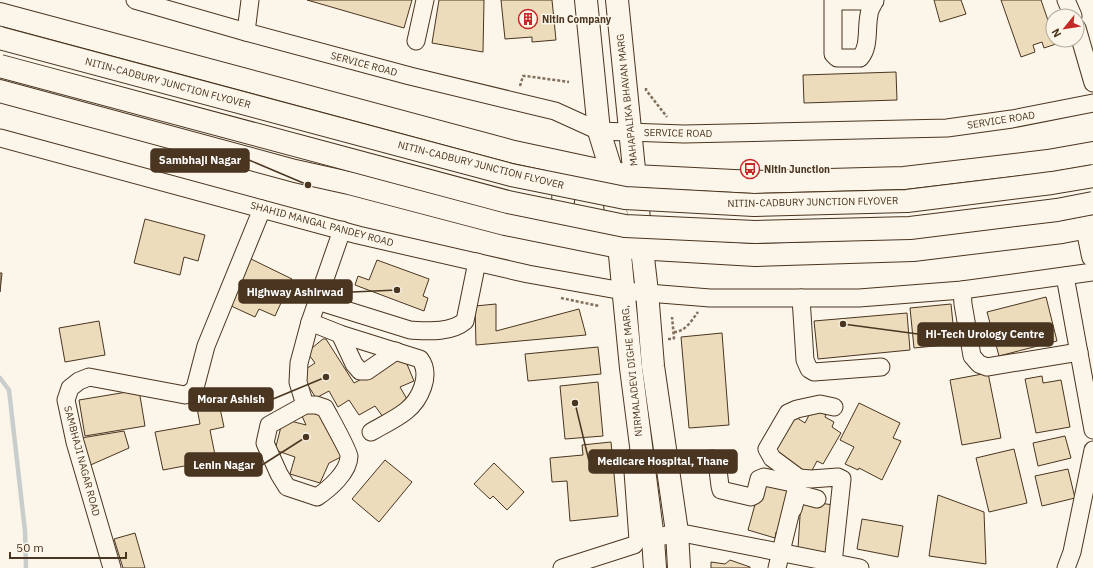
<svg xmlns="http://www.w3.org/2000/svg" width="1093" height="568" font-family="'IBM Plex Sans',sans-serif">
<style>
.lines{fill:none;stroke-linecap:round;stroke-linejoin:round}
.stream{stroke:#c9cecd;stroke-width:4.5}
.building{fill:#ecdcbc;stroke:#4a3520}
.minor-casing{stroke:#4a3520;stroke-width:19}
.major-casing{stroke:#4a3520;stroke-width:24}
.highway-casing{stroke:#4a3520;stroke-width:24}
.path{stroke:#7f6f5c;stroke-width:2.5;stroke-dasharray:3 2;stroke-linecap:butt}
.minor{stroke:#fbf6e9;stroke-width:17}
.major{stroke:#fbf6e9;stroke-width:22}
.highway{stroke:#fbf6e9;stroke-width:22}
.highway-bridge-casing{stroke:#4a3520;stroke-width:24;stroke-linecap:butt}
.highway-bridge{stroke:#fbf6e9;stroke-width:22}
.labels{text-anchor:middle;dominant-baseline:central;stroke-width:3;stroke-linejoin:round;paint-order:stroke}
.poi-label{font-size:10px;font-weight:bold;fill:#4a3520;stroke:#fbf6e9;text-anchor:start}
.street-label{font-size:10px;fill:#4a3520;stroke:#fbf6e9}
.leader{fill:none;stroke:#4a3520;stroke-width:1.5}
.callout-dot{fill:#4a3520;stroke:#fbf6e9;stroke-width:1.5}
.callout{fill:#4a3520;stroke:#4a3520;stroke-width:1.5}
.callout-label{font-size:11px;text-anchor:middle;font-weight:bold;fill:#fff}
</style>
<rect width="100%" height="100%" fill="#fbf6e9"/>
<g class="lines">
<path class="stream" d="M 0,378 L 9,390 L 25,531 L 26,568"/>
</g>
<g class="building">
<path d="M 307,0 L 412,0 L 404,28 Z"/>
<path d="M 439,0 L 484,0 L 483,52 L 432,43 Z"/>
<path d="M 501,0 L 552,0 L 556,40 L 532,42 L 532,37 L 505,39 Z"/>
<path d="M 934,0 L 961,0 L 966,14 L 940,22 Z"/>
<path d="M 1001,0 L 1041,0 L 1053,35 L 1053,40 L 1055,40 L 1056,44 L 1044,48 L 1042,42 L 1033,45 L 1035,52 L 1021,57 Z"/>
<path d="M 896,72 L 897,100 L 804,103 L 803,75 Z"/>
<path d="M 145,219 L 205,235 L 198,261 L 184,257 L 180,275 L 134,263 Z"/>
<path d="M 251,259 L 292,279 L 275,316 L 259,309 L 255,317 L 229,305 Z"/>
<path d="M 377,260 L 429,279 L 423,296 L 428,298 L 424,311 L 355,285 L 358,276 L 369,280 Z"/>
<path d="M 0,273 L 2,273 L 0,292 Z"/>
<path d="M 1046,297 L 1057,341 L 999,356 L 987,312 Z"/>
<path d="M 496,304 L 496,331 L 579,309 L 586,335 L 476,345 L 475,306 Z"/>
<path d="M 951,304 L 955,344 L 914,348 L 910,308 Z"/>
<path d="M 907,313 L 910,350 L 818,359 L 814,321 Z"/>
<path d="M 99,321 L 105,355 L 65,362 L 59,328 Z"/>
<path d="M 722,333 L 729,425 L 689,428 L 681,337 Z"/>
<path d="M 323,339 L 326,339 L 354,383 L 404,357 L 414,381 L 400,387 L 408,401 L 383,417 L 375,406 L 359,415 L 349,400 L 338,407 L 329,391 L 316,398 L 300,373 L 315,363 L 307,352 Z"/>
<path d="M 598,347 L 601,374 L 528,381 L 525,354 Z"/>
<path d="M 988,373 L 1001,438 L 962,445 L 950,380 Z"/>
<path d="M 1042,376 L 1043,383 L 1061,380 L 1070,427 L 1036,433 L 1025,379 Z"/>
<path d="M 598,382 L 603,436 L 565,439 L 560,386 Z"/>
<path d="M 139,390 L 145,426 L 85,436 L 79,400 Z"/>
<path d="M 218,399 L 224,427 L 210,430 L 216,460 L 163,470 L 155,432 L 200,424 L 196,403 Z"/>
<path d="M 859,403 L 900,423 L 893,438 L 901,441 L 882,480 L 859,468 L 858,470 L 845,464 L 854,447 L 840,440 Z"/>
<path d="M 813,407 L 826,415 L 825,417 L 834,422 L 832,427 L 841,433 L 823,464 L 817,461 L 808,478 L 771,451 L 780,439 L 782,440 L 786,432 L 791,414 L 805,423 Z"/>
<path d="M 316,408 L 343,456 L 329,463 L 320,483 L 290,474 L 295,457 L 275,450 L 283,419 L 306,425 L 302,416 Z"/>
<path d="M 124,431 L 129,448 L 86,467 L 81,438 Z"/>
<path d="M 1065,436 L 1071,458 L 1038,466 L 1033,443 Z"/>
<path d="M 611,442 L 618,516 L 570,521 L 567,481 L 552,482 L 550,458 L 583,455 L 582,445 Z"/>
<path d="M 1014,449 L 1027,503 L 989,512 L 976,458 Z"/>
<path d="M 385,460 L 412,482 L 379,522 L 352,499 Z"/>
<path d="M 494,463 L 524,492 L 507,510 L 493,496 L 490,499 L 474,484 Z"/>
<path d="M 1068,469 L 1075,498 L 1042,506 L 1035,476 Z"/>
<path d="M 762,479 L 791,486 L 783,532 L 776,532 L 775,538 L 748,530 Z"/>
<path d="M 938,495 L 984,512 L 986,564 L 929,556 Z"/>
<path d="M 801,500 L 833,505 L 826,554 L 798,548 Z"/>
<path d="M 862,519 L 903,526 L 898,557 L 857,549 Z"/>
<path d="M 135,533 L 145,568 L 123,568 L 114,539 Z"/>
<path d="M 730,560 L 750,567 L 750,568 L 711,568 L 711,562 L 725,564 Z"/>
</g>
<g class="lines">
<g class="minor-casing">
<g id="minor">
<path d="M 135,0 L 246,32 L 410,76 L 555,111 L 599,131 L 684,134 L 947,128 L 1012,119 L 1093,103"/>
<path d="M 1066,0 L 1073,16"/>
<path d="M 875,1 L 833,1 L 833,54 L 837,58 L 860,58 C 870,47 866,29 869,15 C 869,10 873,5 875,0"/>
<path d="M 1077,28 L 1093,83"/>
<path d="M 246,32 L 250,0"/>
<path d="M 416,41 L 425,0"/>
<path d="M 0,138 L 358,235 L 528,274 L 623,291 L 710,298 L 859,298 L 962,290 L 1093,272"/>
<path d="M 342,230 L 310,322 L 340,334 L 420,359 C 432,375 420,400 406,411 C 396,419 383,425 371,432"/>
<path d="M 1065,276 L 1093,430"/>
<path d="M 962,290 L 963,304 L 972,356 L 979,364 L 987,367 L 1079,352"/>
<path d="M 801,298 L 805,360 L 809,369 L 814,372 L 881,367"/>
<path d="M 317,301 L 410,330 C 428,331 451,333 465,321 L 477,262"/>
<path d="M 340,334 L 354,364 L 360,371 L 367,371 L 396,351"/>
<path d="M 305,405 L 269,425 L 265,443 L 279,474 L 287,487 L 317,497 C 329,489 349,472 349,456 C 349,451 329,416 325,408 L 316,405 L 305,405 L 298,382 L 299,363 L 310,322"/>
<path d="M 667,464 L 713,459 L 717,462 L 720,486 L 721,490 L 751,497 L 755,495 L 759,479 L 764,477 L 797,484"/>
<path d="M 793,509 L 796,498 L 802,495 L 817,499"/>
<path d="M 653,539 L 677,532 L 860,568"/>
<path d="M 833,563 L 842,479 L 838,477 L 811,479 L 799,478 L 772,458 L 767,449 L 788,413 L 797,409 L 820,404 L 834,407"/>
<path d="M 112,568 L 75,442 L 66,400 L 70,388 L 79,381 L 89,377 L 185,395 L 191,392 L 195,388 L 206,346 L 262,209"/>
<path d="M 562,568 L 634,545 L 638,540 L 632,458"/>
<path d="M 777,568 L 799,478"/>
<path d="M 1066,568 L 1072,552 L 1093,450"/>
</g>
</g>
<g class="major-casing">
<g id="major">
<path d="M 586,0 L 599,131 L 612,173 L 631,368 L 653,539 L 655,568"/>
<path d="M 617,0 L 642,249 L 647,292 L 653,366 L 677,532 L 679,568"/>
</g>
</g>
<g class="highway-casing">
<g id="highway">
<path d="M 0,14 L 514,152 L 612,173 L 634,176 L 754,182 L 904,178 L 1048,161 L 1093,153"/>
<path d="M 0,91 L 295,171 L 349,183 L 505,224 L 619,247 L 755,255 L 913,250 L 1062,232 L 1093,226"/>
<path d="M 545,224 C 569,210 566,191 556,168"/>
<path d="M 1087,227 L 1093,256"/>
</g>
</g>
<g class="path">
<path d="M 520,86 L 523,76 L 526,76 L 569,82"/>
<path d="M 646,88 L 646,90 L 667,117"/>
<path d="M 561,298 L 599,306"/>
<path d="M 674,332 C 685,332 692,320 698,312"/>
<path d="M 668,339 L 673,339 L 674,338 L 672,317"/>
</g>
<use href="#minor" class="minor"/>
<use href="#major" class="major"/>
<use href="#highway" class="highway"/>
<g class="highway-bridge-casing">
<g id="highway-bridge">
<path d="M 0,38 L 511,175 L 625,198 L 754,205 L 907,201 L 1052,183 L 1093,176"/>
<path d="M 0,66 L 508,202 L 625,226 L 755,232 L 910,228 L 1057,210 L 1093,203"/>
</g>
</g>
<use href="#highway-bridge" class="highway-bridge"/>
</g>
<defs>
<g id="building-ring" transform="scale(1)"><circle r="9.5" fill="#fbf6e9" stroke="#c62828" stroke-width="1.5"/><path d="M-4-6H4V6H1V3H-1V6H-4ZM-2.5-4.3h1.7v1.8h-1.7ZM.8-4.3h1.7v1.8H.8ZM-2.5-1h1.7V.8h-1.7ZM.8-1h1.7V.8H.8Z" fill="#c62828"/></g>
<g id="bus-ring" transform="scale(1)"><circle r="9.5" fill="#fbf6e9" stroke="#c62828" stroke-width="1.5"/><path d="M-5-6H5V4H4V6H2V4H-2V6H-4V4H-5ZM-3.5-4V0h7V-4ZM-3.5 1.2v1.5H-2V1.2ZM2 1.2v1.5H3.5V1.2Z" fill="#c62828"/></g>
</defs>
<g fill-rule="evenodd">
<use href="#building-ring" x="528" y="19"/>
<use href="#bus-ring" x="750" y="169"/>
</g>
<g class="labels">
<g class="poi-label">
<text x="542" y="19">Nitin Company</text>
<text x="764" y="169">Nitin Junction</text>
</g>
<g class="street-label">
<text transform="translate(364 64) rotate(15)">SERVICE ROAD</text>
<text transform="translate(168 83) rotate(15)">NITIN-CADBURY JUNCTION FLYOVER</text>
<text transform="translate(627 100) rotate(-96)">MAHAPALIKA BHAVAN MARG</text>
<text transform="translate(1001 120) rotate(-9)">SERVICE ROAD</text>
<text transform="translate(678 133) rotate(1)">SERVICE ROAD</text>
<text transform="translate(481 165) rotate(14)">NITIN-CADBURY JUNCTION FLYOVER</text>
<text transform="translate(813 202) rotate(-1)">NITIN-CADBURY JUNCTION FLYOVER</text>
<text transform="translate(322 224) rotate(15)">SHAHID MANGAL PANDEY ROAD</text>
<text transform="translate(632 371) rotate(-96)">NIRMALADEVI DIGHE MARG,</text>
<text transform="translate(82 461) rotate(75)">SAMBHAJI NAGAR ROAD</text>
</g>
</g>
<path class="leader" d="M308 185L249 160M397 290L352 292M843 324L918 334M326 377L273 399M575 403L589 461M306 437L262 465"/>
<g class="callout-dot">
<circle cx="308" cy="185" r="4"/>
<circle cx="397" cy="290" r="4"/>
<circle cx="843" cy="324" r="4"/>
<circle cx="326" cy="377" r="4"/>
<circle cx="575" cy="403" r="4"/>
<circle cx="306" cy="437" r="4"/>
</g>
<g class="callout">
<rect x="151" y="149" width="98" height="23" rx="4"/>
<rect x="239" y="280" width="113" height="23" rx="4"/>
<rect x="918" y="323" width="135" height="23" rx="4"/>
<rect x="189" y="388" width="84" height="23" rx="4"/>
<rect x="589" y="450" width="148" height="23" rx="4"/>
<rect x="185" y="453" width="77" height="23" rx="4"/>
</g>
<g class="callout-label">
<text x="200" y="164">Sambhaji Nagar</text>
<text x="295" y="296">Highway Ashirwad</text>
<text x="985" y="338">Hi-Tech Urology Centre</text>
<text x="231" y="403">Morar Ashish</text>
<text x="663" y="465">Medicare Hospital, Thane</text>
<text x="224" y="469">Lenin Nagar</text>
</g>
<g transform="translate(1065 28) rotate(240)"><circle r="19" fill="#fbf6e9" stroke="#b4a999"/>
<path d="M0-3L7 15L0 10L-7 15Z" fill="#c62828"/>
<text y="-6" font-size="11" font-weight="bold" text-anchor="middle" fill="#4a3520">N</text>
</g>
<path d="M10 552v6h116v-6" fill="none" stroke="#4a3520" stroke-width="2"/>
<text x="16" y="552" font-size="12" fill="#4a3520" stroke="#fbf6e9" stroke-width="3" paint-order="stroke">50 m</text>
</svg>
